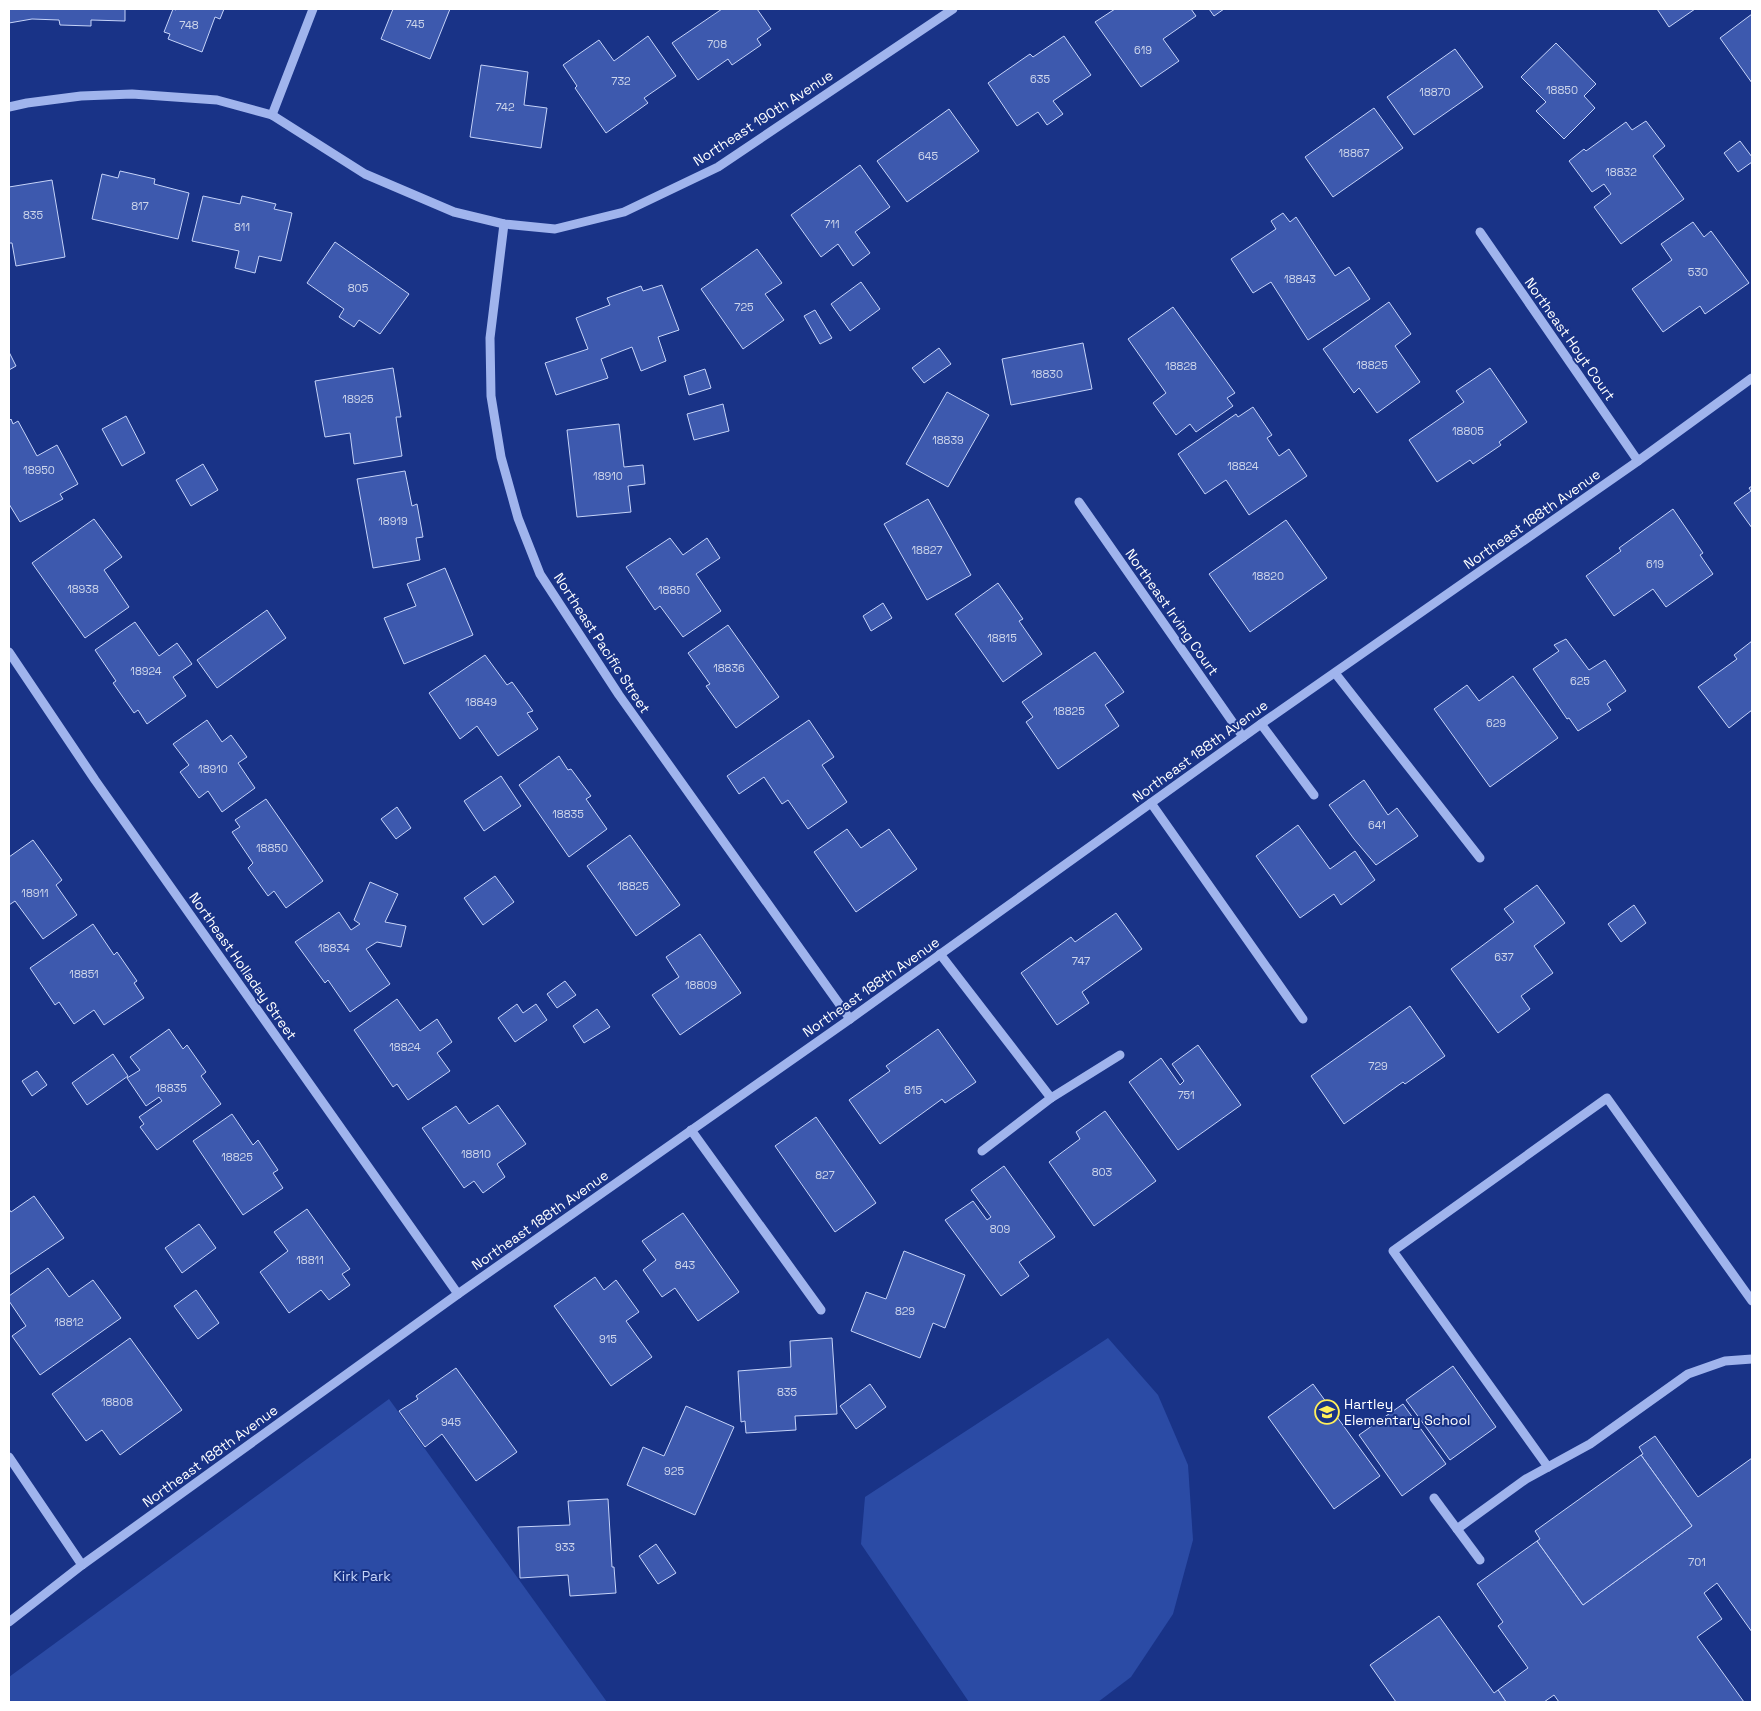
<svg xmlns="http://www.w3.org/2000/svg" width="1761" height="1711" font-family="'Space Grotesk',sans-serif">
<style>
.park{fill:#2b4ba5}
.building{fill:#3d59ae;stroke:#c5d3f9}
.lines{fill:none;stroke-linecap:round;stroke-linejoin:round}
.minor{stroke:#a0b4ed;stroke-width:9}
.labels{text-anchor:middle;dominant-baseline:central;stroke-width:4;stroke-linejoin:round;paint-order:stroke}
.number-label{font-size:11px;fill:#ced6eb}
.street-label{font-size:14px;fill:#fff;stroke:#193387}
.poi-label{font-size:14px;fill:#fff;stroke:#193387;text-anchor:start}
.park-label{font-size:14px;fill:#c5d3f9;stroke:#193387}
</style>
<rect width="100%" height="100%" fill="#193387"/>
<g class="park">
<path d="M 1108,1338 L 1158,1395 L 1188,1465 L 1193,1540 L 1173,1614 L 1131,1677 L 1098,1702 L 969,1702 L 861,1544 L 865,1497 Z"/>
<path d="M 389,1399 L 607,1702 L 9,1702 L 9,1677 Z"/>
</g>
<g class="building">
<path d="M 9,9 L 125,9 L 125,21 L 91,20 L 91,26 L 60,25 L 59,20 L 32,19 L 9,23 Z"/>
<path d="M 173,9 L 176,10 L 177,9 L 224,9 L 220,19 L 215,17 L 202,52 L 168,39 L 170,34 L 164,32 Z"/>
<path d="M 393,9 L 450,9 L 430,59 L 381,39 Z"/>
<path d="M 722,9 L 757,9 L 771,29 L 757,39 L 761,45 L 732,65 L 728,59 L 698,80 L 672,43 Z"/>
<path d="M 1115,9 L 1191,9 L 1196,16 L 1163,39 L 1179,61 L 1141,87 L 1095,22 Z"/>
<path d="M 1209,9 L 1224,9 L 1214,16 Z"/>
<path d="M 1657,9 L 1695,9 L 1669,27 Z"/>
<path d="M 1752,14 L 1752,83 L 1720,38 Z"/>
<path d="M 648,36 L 676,76 L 644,98 L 648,103 L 606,133 L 575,88 L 577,86 L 563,65 L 599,40 L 614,61 Z"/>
<path d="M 1064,36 L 1091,75 L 1053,101 L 1063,114 L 1047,125 L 1038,112 L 1017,126 L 988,83 L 1030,54 L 1033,57 Z"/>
<path d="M 1556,43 L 1596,84 L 1584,96 L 1595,108 L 1564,139 L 1536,111 L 1546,102 L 1521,77 Z"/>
<path d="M 1455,49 L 1483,87 L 1414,135 L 1387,97 Z"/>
<path d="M 481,65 L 528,72 L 524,105 L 547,108 L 541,148 L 470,137 Z"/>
<path d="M 1374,108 L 1403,148 L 1333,197 L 1305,157 Z"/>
<path d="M 949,109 L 979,151 L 907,202 L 877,161 Z"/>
<path d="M 1646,121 L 1665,146 L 1653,156 L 1684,199 L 1621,244 L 1594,207 L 1611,194 L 1604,184 L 1592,192 L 1569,161 L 1584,149 L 1586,151 L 1626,122 L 1632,130 Z"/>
<path d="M 1740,141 L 1752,157 L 1752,162 L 1738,172 L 1724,153 Z"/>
<path d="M 860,165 L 890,207 L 855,232 L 870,253 L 853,266 L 838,244 L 821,257 L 791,215 Z"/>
<path d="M 120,171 L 155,179 L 154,184 L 189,193 L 178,239 L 92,219 L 102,174 L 118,178 Z"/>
<path d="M 52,180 L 65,257 L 16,266 L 12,243 L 9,243 L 9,187 Z"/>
<path d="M 203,196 L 240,204 L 242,196 L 276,204 L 274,209 L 292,213 L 281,261 L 259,256 L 255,273 L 235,268 L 239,251 L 192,241 Z"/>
<path d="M 1283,213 L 1290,222 L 1296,217 L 1335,276 L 1349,267 L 1370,299 L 1308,340 L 1271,282 L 1253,293 L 1231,259 L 1276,229 L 1271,221 Z"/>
<path d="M 1693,222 L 1704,237 L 1711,231 L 1749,283 L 1705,314 L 1700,306 L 1663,332 L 1632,289 L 1672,260 L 1661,244 Z"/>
<path d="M 335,242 L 409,294 L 380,334 L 359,320 L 354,327 L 339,317 L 344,309 L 307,283 Z"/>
<path d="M 757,249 L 782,283 L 765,294 L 784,320 L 743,349 L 701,289 Z"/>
<path d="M 861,282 L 880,309 L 850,331 L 831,304 Z"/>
<path d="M 662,285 L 679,330 L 658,337 L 666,361 L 641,371 L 632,347 L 601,359 L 608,378 L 556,395 L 545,363 L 588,349 L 576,318 L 610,305 L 607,298 L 641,286 L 643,291 Z"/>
<path d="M 1389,302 L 1411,334 L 1395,346 L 1420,382 L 1377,413 L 1359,388 L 1354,393 L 1323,349 Z"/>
<path d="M 1173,307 L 1235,393 L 1227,398 L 1233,406 L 1196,432 L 1190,424 L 1176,435 L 1153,403 L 1166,393 L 1128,339 Z"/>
<path d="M 815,310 L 832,338 L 820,344 L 804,316 Z"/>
<path d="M 1083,343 L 1092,389 L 1011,405 L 1002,359 Z"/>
<path d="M 939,348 L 951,364 L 924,383 L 912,368 Z"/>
<path d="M 9,352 L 16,366 L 9,370 Z"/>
<path d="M 393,368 L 401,417 L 396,417 L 402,456 L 354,464 L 350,433 L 325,437 L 315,381 Z"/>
<path d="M 1490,368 L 1527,422 L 1499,442 L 1501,445 L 1473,464 L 1470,460 L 1437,482 L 1409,440 L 1464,402 L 1456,391 Z"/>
<path d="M 705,369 L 711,388 L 689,395 L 684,376 Z"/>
<path d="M 947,392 L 989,415 L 948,487 L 906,464 Z"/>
<path d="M 723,404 L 729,431 L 694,440 L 687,414 Z"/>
<path d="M 1253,407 L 1272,435 L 1267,438 L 1279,456 L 1289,449 L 1307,476 L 1249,515 L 1226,480 L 1205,494 L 1178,454 L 1236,414 L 1238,417 Z"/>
<path d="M 126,416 L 145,453 L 122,466 L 102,429 Z"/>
<path d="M 11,419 L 13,424 L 18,421 L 37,456 L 57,445 L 78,484 L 60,494 L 63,499 L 20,522 L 9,504 L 9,421 Z"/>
<path d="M 619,424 L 624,467 L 643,465 L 645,484 L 628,486 L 631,512 L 577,517 L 567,430 Z"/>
<path d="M 203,464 L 218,490 L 191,506 L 176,480 Z"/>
<path d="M 405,471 L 412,506 L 417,504 L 423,537 L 416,538 L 420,560 L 373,568 L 357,479 Z"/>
<path d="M 1752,486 L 1752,528 L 1734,503 L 1751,491 L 1749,488 Z"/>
<path d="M 928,499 L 971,575 L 927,600 L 884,524 Z"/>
<path d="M 1673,509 L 1703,553 L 1700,555 L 1713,574 L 1666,607 L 1653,589 L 1614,616 L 1586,576 L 1621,551 L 1619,548 Z"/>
<path d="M 94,519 L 122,557 L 104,570 L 129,607 L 85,638 L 32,563 Z"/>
<path d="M 1286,520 L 1327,578 L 1250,632 L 1209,574 Z"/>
<path d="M 670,538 L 683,555 L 707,538 L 720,558 L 696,574 L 721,611 L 683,637 L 660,606 L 655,610 L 626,567 Z"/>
<path d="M 445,568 L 473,635 L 404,664 L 384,618 L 416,606 L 407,584 Z"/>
<path d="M 998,583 L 1023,619 L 1019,621 L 1042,654 L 1003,682 L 955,614 Z"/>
<path d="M 883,603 L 892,618 L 871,631 L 863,616 Z"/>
<path d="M 267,610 L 286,638 L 217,688 L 197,660 Z"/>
<path d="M 135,622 L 159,656 L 177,643 L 192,664 L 173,677 L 186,696 L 147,724 L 138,710 L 134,713 L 113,683 L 116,681 L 95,650 Z"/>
<path d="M 728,625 L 779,697 L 736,728 L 706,686 L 710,684 L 688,653 Z"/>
<path d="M 1566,639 L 1589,670 L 1605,660 L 1626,691 L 1607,704 L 1611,710 L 1578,731 L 1569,718 L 1567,719 L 1533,669 L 1559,651 L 1554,645 Z"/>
<path d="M 1752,641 L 1752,710 L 1729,728 L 1698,687 L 1737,659 L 1734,655 Z"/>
<path d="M 1095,652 L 1124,692 L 1105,705 L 1119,726 L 1058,769 L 1026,722 L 1033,717 L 1022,702 Z"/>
<path d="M 485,655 L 507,685 L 512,682 L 533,711 L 527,713 L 538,729 L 498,756 L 477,726 L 460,739 L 429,693 Z"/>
<path d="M 1513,676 L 1558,738 L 1490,787 L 1434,709 L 1467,685 L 1479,701 Z"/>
<path d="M 207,720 L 222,742 L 231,735 L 247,757 L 238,763 L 255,788 L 222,812 L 208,791 L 199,798 L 180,772 L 189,765 L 173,744 Z"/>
<path d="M 809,720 L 834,757 L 822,765 L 847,802 L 808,829 L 788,800 L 782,804 L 764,777 L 739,794 L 727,776 Z"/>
<path d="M 559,756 L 568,770 L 571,769 L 591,796 L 586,799 L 607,829 L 569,857 L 519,785 Z"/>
<path d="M 501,776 L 521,806 L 484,831 L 464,801 Z"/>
<path d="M 1364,780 L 1388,815 L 1397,808 L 1418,836 L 1376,865 L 1354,839 L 1329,805 Z"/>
<path d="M 266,799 L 323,881 L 286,908 L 274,891 L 268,896 L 248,868 L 253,863 L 232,832 L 240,827 L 235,820 Z"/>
<path d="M 397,807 L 411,828 L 396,839 L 381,819 Z"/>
<path d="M 1298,825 L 1330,869 L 1355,851 L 1375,880 L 1341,905 L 1334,894 L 1300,918 L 1256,856 Z"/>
<path d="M 847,829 L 861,848 L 889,829 L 917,869 L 856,912 L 814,852 Z"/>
<path d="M 630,835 L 680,905 L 636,936 L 587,866 Z"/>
<path d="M 33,840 L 62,880 L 56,885 L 77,915 L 43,939 L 15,901 L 9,905 L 9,857 Z"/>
<path d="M 495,876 L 514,902 L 483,925 L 464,898 Z"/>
<path d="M 370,882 L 398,894 L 385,922 L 406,926 L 401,947 L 377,942 L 366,949 L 390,984 L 350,1012 L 328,980 L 325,983 L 295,942 L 339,912 L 351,930 L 360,924 L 354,920 Z"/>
<path d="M 1537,885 L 1565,923 L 1534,946 L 1553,973 L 1521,996 L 1530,1009 L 1498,1033 L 1451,969 L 1514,922 L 1504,909 Z"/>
<path d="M 1634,905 L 1646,923 L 1621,942 L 1608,924 Z"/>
<path d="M 1116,913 L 1142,949 L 1082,992 L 1089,1003 L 1057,1025 L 1021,973 L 1071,937 L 1075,942 Z"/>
<path d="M 93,924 L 114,955 L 117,952 L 137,981 L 134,983 L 144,998 L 104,1025 L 94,1010 L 74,1024 L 59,1002 L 55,1005 L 30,968 Z"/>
<path d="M 700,934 L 741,993 L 680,1035 L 652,995 L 679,977 L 666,957 Z"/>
<path d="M 565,981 L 576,995 L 557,1008 L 547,994 Z"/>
<path d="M 397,999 L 420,1031 L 437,1019 L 452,1042 L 437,1053 L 450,1071 L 408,1100 L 397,1084 L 393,1087 L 354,1030 Z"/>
<path d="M 517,1004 L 523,1013 L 536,1004 L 547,1020 L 515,1042 L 498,1018 Z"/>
<path d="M 1410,1006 L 1445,1056 L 1405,1084 L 1403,1082 L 1344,1124 L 1311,1076 Z"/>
<path d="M 597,1009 L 610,1027 L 584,1043 L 573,1026 Z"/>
<path d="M 169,1029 L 183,1049 L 187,1045 L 206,1072 L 201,1076 L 221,1104 L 157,1150 L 140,1127 L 144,1124 L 139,1117 L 162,1101 L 159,1097 L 146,1106 L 127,1078 L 140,1070 L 130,1057 Z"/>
<path d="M 938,1029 L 976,1082 L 945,1103 L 942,1099 L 880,1144 L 849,1100 L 890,1071 L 886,1066 Z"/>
<path d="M 1198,1045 L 1241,1105 L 1178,1150 L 1129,1082 L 1161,1058 L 1180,1085 L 1184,1081 L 1172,1064 Z"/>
<path d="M 113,1054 L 128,1076 L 87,1105 L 72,1083 Z"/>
<path d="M 37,1071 L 47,1085 L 32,1096 L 22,1081 Z"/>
<path d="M 498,1105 L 526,1144 L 497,1164 L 505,1177 L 483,1193 L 474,1181 L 464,1188 L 422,1128 L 456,1106 L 469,1124 Z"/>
<path d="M 1105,1111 L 1156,1181 L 1094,1226 L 1049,1162 L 1080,1139 L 1076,1132 Z"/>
<path d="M 232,1114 L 253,1145 L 258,1140 L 278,1170 L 273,1173 L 283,1188 L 243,1215 L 193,1141 Z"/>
<path d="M 816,1117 L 876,1203 L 835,1232 L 775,1146 Z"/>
<path d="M 1004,1166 L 1055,1237 L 1019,1262 L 1029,1276 L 1001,1296 L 945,1220 L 973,1201 L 987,1220 L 991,1217 L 971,1190 Z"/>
<path d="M 34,1196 L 64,1238 L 9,1275 L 9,1209 L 11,1212 Z"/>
<path d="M 307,1209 L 350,1269 L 342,1274 L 350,1285 L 329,1300 L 321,1290 L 289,1313 L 260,1272 L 288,1251 L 274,1232 Z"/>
<path d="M 683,1213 L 739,1292 L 698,1321 L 675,1288 L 662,1297 L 643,1270 L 656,1260 L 642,1241 Z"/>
<path d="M 199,1224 L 216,1248 L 182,1273 L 165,1248 Z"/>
<path d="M 904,1251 L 965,1275 L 945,1328 L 933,1323 L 920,1358 L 851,1331 L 866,1292 L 886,1299 Z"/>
<path d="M 48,1268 L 69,1297 L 93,1280 L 121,1318 L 40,1375 L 12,1336 L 26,1326 L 9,1301 L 9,1296 Z"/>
<path d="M 595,1277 L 604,1290 L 616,1280 L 639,1312 L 626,1321 L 652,1357 L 611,1386 L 554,1306 Z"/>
<path d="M 196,1290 L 219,1323 L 198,1339 L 174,1306 Z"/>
<path d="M 130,1338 L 182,1410 L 120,1455 L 102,1430 L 86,1441 L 52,1394 Z"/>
<path d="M 832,1338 L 837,1414 L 795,1416 L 796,1430 L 746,1433 L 745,1421 L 741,1422 L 738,1371 L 791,1367 L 790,1341 Z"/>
<path d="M 1453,1366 L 1496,1427 L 1450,1460 L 1406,1400 Z"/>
<path d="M 456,1368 L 517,1452 L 476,1481 L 442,1434 L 425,1447 L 399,1411 L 418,1399 L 416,1396 Z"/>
<path d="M 870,1384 L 886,1407 L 856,1429 L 840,1406 Z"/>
<path d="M 1313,1384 L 1380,1476 L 1334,1509 L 1268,1417 Z"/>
<path d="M 1403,1404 L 1446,1464 L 1402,1496 L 1359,1435 Z"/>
<path d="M 686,1406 L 734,1427 L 695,1515 L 627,1485 L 643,1447 L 664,1456 Z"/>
<path d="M 1655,1436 L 1698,1497 L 1752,1458 L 1752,1632 L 1717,1583 L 1704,1593 L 1722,1619 L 1697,1637 L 1744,1702 L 1559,1702 L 1554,1695 L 1544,1702 L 1506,1702 L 1498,1690 L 1528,1668 L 1498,1626 L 1503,1622 L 1477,1584 L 1537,1541 L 1583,1605 L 1692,1526 L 1641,1455 L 1643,1454 L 1639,1447 Z"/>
<path d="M 1641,1455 L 1692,1526 L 1583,1605 L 1537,1541 L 1540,1539 L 1535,1531 Z"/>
<path d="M 608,1499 L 612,1567 L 614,1567 L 616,1593 L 570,1596 L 568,1575 L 520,1578 L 518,1527 L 570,1525 L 568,1501 Z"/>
<path d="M 656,1544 L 676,1573 L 658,1584 L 639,1556 Z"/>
<path d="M 1439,1616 L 1494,1693 L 1498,1690 L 1506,1702 L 1396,1702 L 1370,1665 Z"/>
</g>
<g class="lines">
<g class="minor">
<path d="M 9,107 L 27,103 L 81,96 L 132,94 L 217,100 L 272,115 L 365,174 L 454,212 L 504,224 L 555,229 L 624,212 L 718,167 L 953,9"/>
<path d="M 272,115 L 313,9"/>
<path d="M 504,224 L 490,338 L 491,396 L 501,457 L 518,518 L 540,574 L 619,695 L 850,1019"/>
<path d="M 1480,232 L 1638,461"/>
<path d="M 1079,502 L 1243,737"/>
<path d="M 9,652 L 95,780 L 458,1294"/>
<path d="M 1335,673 L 1480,858"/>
<path d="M 1261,724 L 1314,795"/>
<path d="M 1151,803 L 1303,1019"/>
<path d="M 940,954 L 1051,1098 L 982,1151"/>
<path d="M 1051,1098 L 1120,1055"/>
<path d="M 691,1130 L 821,1310"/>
<path d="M 9,1457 L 82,1565"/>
<path d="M 1548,1467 L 1393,1251 L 1607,1098 L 1752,1301"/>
<path d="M 1434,1498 L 1480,1560"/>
<path d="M 1457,1529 L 1526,1479 L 1590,1444 L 1688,1374 L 1725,1361 L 1752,1359"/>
<path d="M 9,1622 L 82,1565 L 458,1294 L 850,1019 L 1261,724 L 1638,461 L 1752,378"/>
</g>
</g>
<defs>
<g id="school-ring" transform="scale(1.25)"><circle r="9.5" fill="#193387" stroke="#ffef5b" stroke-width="1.5"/><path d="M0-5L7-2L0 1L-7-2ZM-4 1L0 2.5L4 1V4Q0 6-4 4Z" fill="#ffef5b"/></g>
</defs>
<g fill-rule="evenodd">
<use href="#school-ring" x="1327" y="1412"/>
</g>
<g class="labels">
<g class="number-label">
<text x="415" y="24">745</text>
<text x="189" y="25">748</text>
<text x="717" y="44">708</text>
<text x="1143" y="50">619</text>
<text x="1040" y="79">635</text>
<text x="621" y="81">732</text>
<text x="1562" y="90">18850</text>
<text x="1435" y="92">18870</text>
<text x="505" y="107">742</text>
<text x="1354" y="153">18867</text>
<text x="928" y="156">645</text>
<text x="1621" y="172">18832</text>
<text x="140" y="206">817</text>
<text x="33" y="215">835</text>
<text x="832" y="224">711</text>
<text x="242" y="227">811</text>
<text x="1698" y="272">530</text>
<text x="1300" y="279">18843</text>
<text x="358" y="288">805</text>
<text x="744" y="307">725</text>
<text x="1372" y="365">18825</text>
<text x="1181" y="366">18828</text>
<text x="1047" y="374">18830</text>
<text x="358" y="399">18925</text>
<text x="1468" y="431">18805</text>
<text x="948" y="440">18839</text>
<text x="1243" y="466">18824</text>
<text x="39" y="470">18950</text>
<text x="608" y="476">18910</text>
<text x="393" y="521">18919</text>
<text x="927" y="550">18827</text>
<text x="1655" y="564">619</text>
<text x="1268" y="576">18820</text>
<text x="83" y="589">18938</text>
<text x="674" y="590">18850</text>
<text x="1002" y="638">18815</text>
<text x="729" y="668">18836</text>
<text x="146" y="671">18924</text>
<text x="1580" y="681">625</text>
<text x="481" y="702">18849</text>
<text x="1069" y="711">18825</text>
<text x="1496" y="723">629</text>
<text x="213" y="769">18910</text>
<text x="568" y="814">18835</text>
<text x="1377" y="825">641</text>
<text x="272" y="848">18850</text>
<text x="633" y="886">18825</text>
<text x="35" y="893">18911</text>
<text x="334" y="948">18834</text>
<text x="1504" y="957">637</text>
<text x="1081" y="961">747</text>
<text x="84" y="974">18851</text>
<text x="701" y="985">18809</text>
<text x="405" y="1047">18824</text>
<text x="1378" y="1066">729</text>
<text x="171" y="1088">18835</text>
<text x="913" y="1090">815</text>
<text x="1186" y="1095">751</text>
<text x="476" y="1154">18810</text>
<text x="237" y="1157">18825</text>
<text x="1102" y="1172">803</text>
<text x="825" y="1175">827</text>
<text x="1000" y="1229">809</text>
<text x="310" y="1260">18811</text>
<text x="685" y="1265">843</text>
<text x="905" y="1311">829</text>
<text x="69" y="1322">18812</text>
<text x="608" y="1339">915</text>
<text x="787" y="1392">835</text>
<text x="117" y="1402">18808</text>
<text x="451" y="1422">945</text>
<text x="674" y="1471">925</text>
<text x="565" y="1547">933</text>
<text x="1697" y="1562">701</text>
</g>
<g class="street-label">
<text transform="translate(763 118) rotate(-33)">Northeast 190th Avenue</text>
<text transform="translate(1570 339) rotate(55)">Northeast Hoyt Court</text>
<text transform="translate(1532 519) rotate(-35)">Northeast 188th Avenue</text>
<text transform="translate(1172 612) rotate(55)">Northeast Irving Court</text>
<text transform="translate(602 643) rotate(57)">Northeast Pacific Street</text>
<text transform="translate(1200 751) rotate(-36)">Northeast 188th Avenue</text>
<text transform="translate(243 966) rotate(55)">Northeast Holladay Street</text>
<text transform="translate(871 987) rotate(-35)">Northeast 188th Avenue</text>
<text transform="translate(540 1220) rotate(-35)">Northeast 188th Avenue</text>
<text transform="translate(210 1456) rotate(-36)">Northeast 188th Avenue</text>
</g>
<g class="poi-label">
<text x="1344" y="1404">Hartley<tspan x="1344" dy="16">Elementary School</tspan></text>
</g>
<g class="park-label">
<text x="362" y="1576">Kirk Park</text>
</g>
</g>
<rect width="1761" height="1711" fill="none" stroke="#ffffff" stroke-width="20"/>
</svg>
